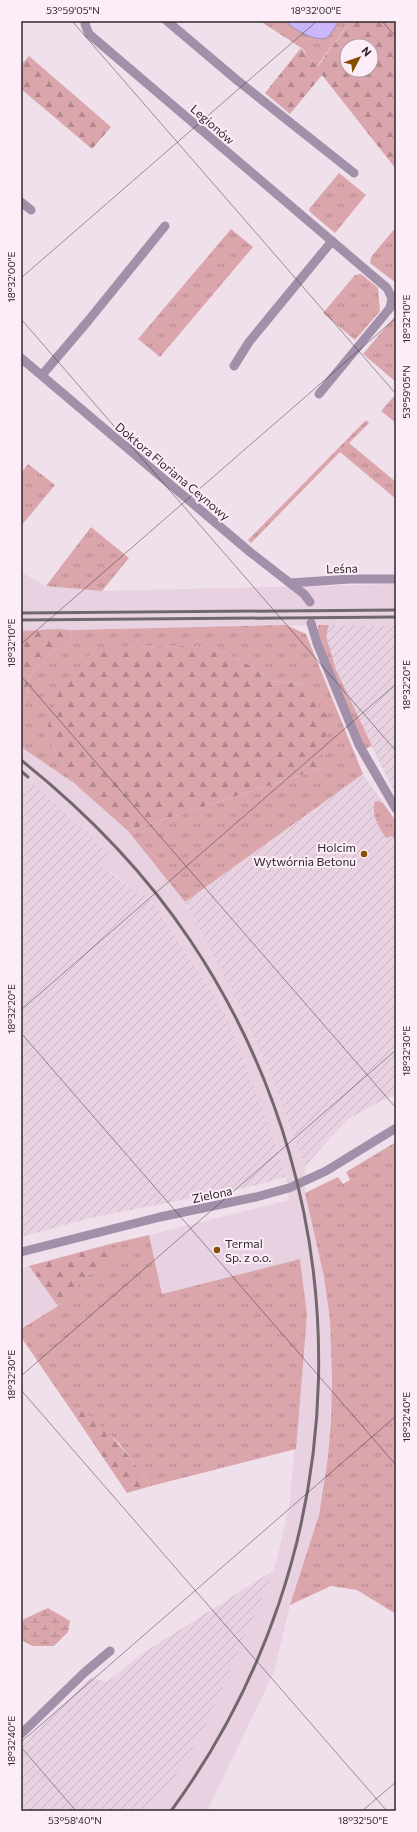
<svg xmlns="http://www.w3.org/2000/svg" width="417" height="1832" font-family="Commissioner,sans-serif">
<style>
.built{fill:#e8d2e2}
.industrial{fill:url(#industrial-furrows)}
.grass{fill:url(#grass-tufts)}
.forest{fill:url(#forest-firs);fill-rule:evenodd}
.wetland{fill:url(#wetland-marsh)}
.water{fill:#cab6f8;stroke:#9c8cbb}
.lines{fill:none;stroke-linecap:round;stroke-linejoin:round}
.minor{stroke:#a28fa9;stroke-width:9}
.rail{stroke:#71686e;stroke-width:3}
.ticks{fill:none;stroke:#2f292d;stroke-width:1;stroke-opacity:0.45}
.poi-dot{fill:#854e00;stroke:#fdedf9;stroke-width:1.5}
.labels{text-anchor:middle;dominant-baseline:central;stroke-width:4;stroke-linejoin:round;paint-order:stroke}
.street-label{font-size:12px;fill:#2f292d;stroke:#fdedf9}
.poi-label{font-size:12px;fill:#2f292d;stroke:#fdedf9;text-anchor:end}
.neatline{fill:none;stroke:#2f292d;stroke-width:1.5}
.ticks-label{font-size:10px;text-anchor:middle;fill:#2f292d}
</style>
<defs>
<pattern id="industrial-furrows" width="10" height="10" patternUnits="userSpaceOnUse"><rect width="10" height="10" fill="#e8d2e2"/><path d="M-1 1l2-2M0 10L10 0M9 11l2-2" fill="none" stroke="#c7b4c2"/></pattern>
<pattern id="grass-tufts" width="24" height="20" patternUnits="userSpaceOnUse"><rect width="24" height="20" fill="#daa6ab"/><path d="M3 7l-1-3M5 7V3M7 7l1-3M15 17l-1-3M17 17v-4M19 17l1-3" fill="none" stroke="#b1878c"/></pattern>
<pattern id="forest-firs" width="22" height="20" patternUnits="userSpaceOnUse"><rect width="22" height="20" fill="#daa6ab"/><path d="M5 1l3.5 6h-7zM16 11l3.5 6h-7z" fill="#b1878c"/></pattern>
<pattern id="wetland-marsh" width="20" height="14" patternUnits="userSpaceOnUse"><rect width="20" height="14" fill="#daa6ab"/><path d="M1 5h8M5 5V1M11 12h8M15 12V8" fill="none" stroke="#b1878c"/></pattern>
</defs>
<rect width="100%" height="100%" fill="#efe0eb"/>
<g class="built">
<path d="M 21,572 L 46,586 L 102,591 L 396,584 L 396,626 L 317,625 L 21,631 Z"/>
<path d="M 21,747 L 74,783 L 128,831 L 185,902 L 230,987 L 268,1068 L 305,1166 L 305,1193 L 324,1277 L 330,1320 L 332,1378 L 328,1457 L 319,1515 L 290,1605 L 274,1672 L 207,1811 L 148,1811 L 176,1775 L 204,1730 L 274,1570 L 289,1508 L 307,1315 L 300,1259 L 162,1294 L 149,1235 L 289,1200 L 286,1177 L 271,1130 L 227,1017 L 149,897 L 136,892 L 98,862 L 107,853 L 31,781 L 21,789 Z"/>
<path d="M 29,1266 L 58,1306 L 21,1329 L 21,1269 Z"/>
</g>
<g class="industrial">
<path d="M 329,625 L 396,626 L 396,795 L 345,693 L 335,668 L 326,636 Z"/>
<path d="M 363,774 L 396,821 L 396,1095 L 379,1102 L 348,1119 L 305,1166 L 268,1068 L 230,987 L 185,902 Z"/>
<path d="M 31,781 L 108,853 L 98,863 L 136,892 L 149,897 L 163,918 L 227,1017 L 271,1130 L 286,1177 L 253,1186 L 90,1218 L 21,1237 L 21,789 Z"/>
<path d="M 274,1570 L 204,1730 L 176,1775 L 148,1811 L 21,1811 L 21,1745 L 91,1678 L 107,1682 L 143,1653 Z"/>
</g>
<g class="grass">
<path d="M 260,21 L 351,21 L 316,67 L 303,49 Z"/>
<path d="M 339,173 L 366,195 L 335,233 L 310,212 L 309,209 Z"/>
<path d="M 396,227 L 396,283 L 370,263 L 371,257 Z"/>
<path d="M 231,229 L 253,247 L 160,357 L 138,339 Z"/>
<path d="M 361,274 L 378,288 L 380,311 L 355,340 L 323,313 L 355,275 Z"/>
<path d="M 396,315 L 396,382 L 363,354 Z"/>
<path d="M 396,394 L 396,423 L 381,411 Z"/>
<path d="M 366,420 L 369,423 L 349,443 L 396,482 L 396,499 L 340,452 L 251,543 L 248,540 Z"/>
<path d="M 28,464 L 55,485 L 21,526 L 21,473 Z"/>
<path d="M 91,527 L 129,558 L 102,591 L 46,586 Z"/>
<path d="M 286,625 L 306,634 L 363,774 L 185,902 L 128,831 L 320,769 L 303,684 L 271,681 L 249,665 L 227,653 L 195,646 L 107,647 L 45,735 L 74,783 L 21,747 L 21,708 L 28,695 L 27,687 L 30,676 L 52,651 L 65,646 L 73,636 L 70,630 Z"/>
<path d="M 318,625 L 329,625 L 326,636 L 336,670 L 372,746 L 365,749 L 338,686 L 318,634 Z"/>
<path d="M 375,801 L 382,802 L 396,821 L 396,841 L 392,836 L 386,838 C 379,826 371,816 375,801 Z"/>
<path d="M 396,1142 L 396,1614 L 357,1590 L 331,1586 L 290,1605 L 319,1515 L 328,1457 L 331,1418 L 332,1378 L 330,1320 L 324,1277 L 305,1193 L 338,1177 L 343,1184 L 350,1180 L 346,1172 Z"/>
<path d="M 149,1235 L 162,1294 L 300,1259 L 307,1315 L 296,1449 L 151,1486 L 119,1443 L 80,1408 L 73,1413 L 21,1337 L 21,1329 L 58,1306 L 89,1274 L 103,1265 L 118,1247 L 110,1244 Z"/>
</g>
<g class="forest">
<path d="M 351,21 L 396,21 L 396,169 L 322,75 L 290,114 L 265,93 L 301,48 L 317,67 ZM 347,46 L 371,46 L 371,70 L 347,70 Z"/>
<path d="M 29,56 L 111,127 L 92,149 L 21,89 L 21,65 Z"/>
<path d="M 57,629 L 70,630 L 73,636 L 65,646 L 52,651 L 30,676 L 27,687 L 28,695 L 21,708 L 21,631 Z"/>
<path d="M 195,646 L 227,653 L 249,665 L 271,681 L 303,684 L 328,718 L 320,769 L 128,831 L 74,783 L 45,735 L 60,689 L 89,655 L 107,647 Z"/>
<path d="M 110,1244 L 118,1247 L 120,1257 L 89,1274 L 58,1306 L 29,1266 Z"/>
<path d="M 80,1408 C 112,1432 128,1455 151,1486 L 127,1493 L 73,1413 Z"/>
</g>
<path class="wetland" d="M 48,1608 L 70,1621 L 68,1632 L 54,1646 L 33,1646 L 21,1640 L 21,1623 L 24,1619 Z"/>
<path class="water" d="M 286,21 L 339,21 C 336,25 332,33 328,37 C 319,44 292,29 286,21 Z"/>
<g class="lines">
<g class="minor">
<path d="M 86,21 L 85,24 L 89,34 L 387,288 L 392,298 L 390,308 L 319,394"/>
<path d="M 167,21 L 238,81 L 354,173"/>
<path d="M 21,202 L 31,210"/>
<path d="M 21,358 L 250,552 L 304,594 L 310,602"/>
<path d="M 234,366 L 249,342 L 332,241"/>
<path d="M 42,375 L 88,321 L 165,226"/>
<path d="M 290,583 L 350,579 L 396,579"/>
<path d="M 311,623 L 317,643 L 359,745 L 396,809"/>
<path d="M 21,1252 L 160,1217 L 256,1197 L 289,1188 L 326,1171 L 396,1128"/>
<path d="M 21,1734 L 85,1672 L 110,1651"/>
</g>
<g class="rail">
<path d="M 21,613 L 396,610"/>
<path d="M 21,620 L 396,617"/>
<path d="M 21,760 C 86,812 144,871 190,940 C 369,1207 360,1553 171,1811"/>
<path d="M 21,771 L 28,777"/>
</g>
</g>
<path class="ticks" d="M 72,21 L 396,394M 382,21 L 396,37M 21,278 L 317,21M 21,319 L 396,751M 21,644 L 396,318M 21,676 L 396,1108M 21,1010 L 396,684M 21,1033 L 396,1465M 21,1376 L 396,1050M 21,1390 L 387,1811M 21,1742 L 396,1416M 21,1747 L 76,1811M 362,1811 L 396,1782"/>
<g class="poi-dot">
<circle cx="364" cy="854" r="4"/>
<circle cx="217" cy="1250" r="4"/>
</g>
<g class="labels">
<g class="street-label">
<text transform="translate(213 124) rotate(41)">Legionów</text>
<text transform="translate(173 471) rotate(40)">Doktora Floriana Ceynowy</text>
<text transform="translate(342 568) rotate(-2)">Leśna</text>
<text transform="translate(212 1194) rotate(-12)">Zielona</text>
</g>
<g class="poi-label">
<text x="356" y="847">Holcim<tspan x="356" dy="14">Wytwórnia Betonu</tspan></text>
<text x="225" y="1243" text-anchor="start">Termal<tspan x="225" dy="14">Sp. z o.o.</tspan></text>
</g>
</g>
<rect width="417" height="1832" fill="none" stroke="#fdedf9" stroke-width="44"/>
<g transform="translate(359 58) rotate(49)"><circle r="19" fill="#fdedf9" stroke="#ab9fa7"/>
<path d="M0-3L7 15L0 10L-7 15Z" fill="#854e00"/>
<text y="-6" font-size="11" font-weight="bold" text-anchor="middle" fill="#2f292d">N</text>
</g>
<rect x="22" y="22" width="373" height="1788" class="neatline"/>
<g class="ticks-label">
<text x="73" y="14">53°59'05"N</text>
<text x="316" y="14">18°32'00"E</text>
<text transform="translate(11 277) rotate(-90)" y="4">18°32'00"E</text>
<text transform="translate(406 319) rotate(-90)" y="4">18°32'10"E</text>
<text transform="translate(406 392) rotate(-90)" y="4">53°59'05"N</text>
<text transform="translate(11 643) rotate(-90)" y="4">18°32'10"E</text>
<text transform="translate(406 685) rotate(-90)" y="4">18°32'20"E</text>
<text transform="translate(11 1009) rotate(-90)" y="4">18°32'20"E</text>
<text transform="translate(406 1051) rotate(-90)" y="4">18°32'30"E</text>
<text transform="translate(11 1375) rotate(-90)" y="4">18°32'30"E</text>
<text transform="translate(406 1417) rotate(-90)" y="4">18°32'40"E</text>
<text transform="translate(11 1741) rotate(-90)" y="4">18°32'40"E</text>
<text x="75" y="1824">53°58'40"N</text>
<text x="363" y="1824">18°32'50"E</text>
</g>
</svg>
